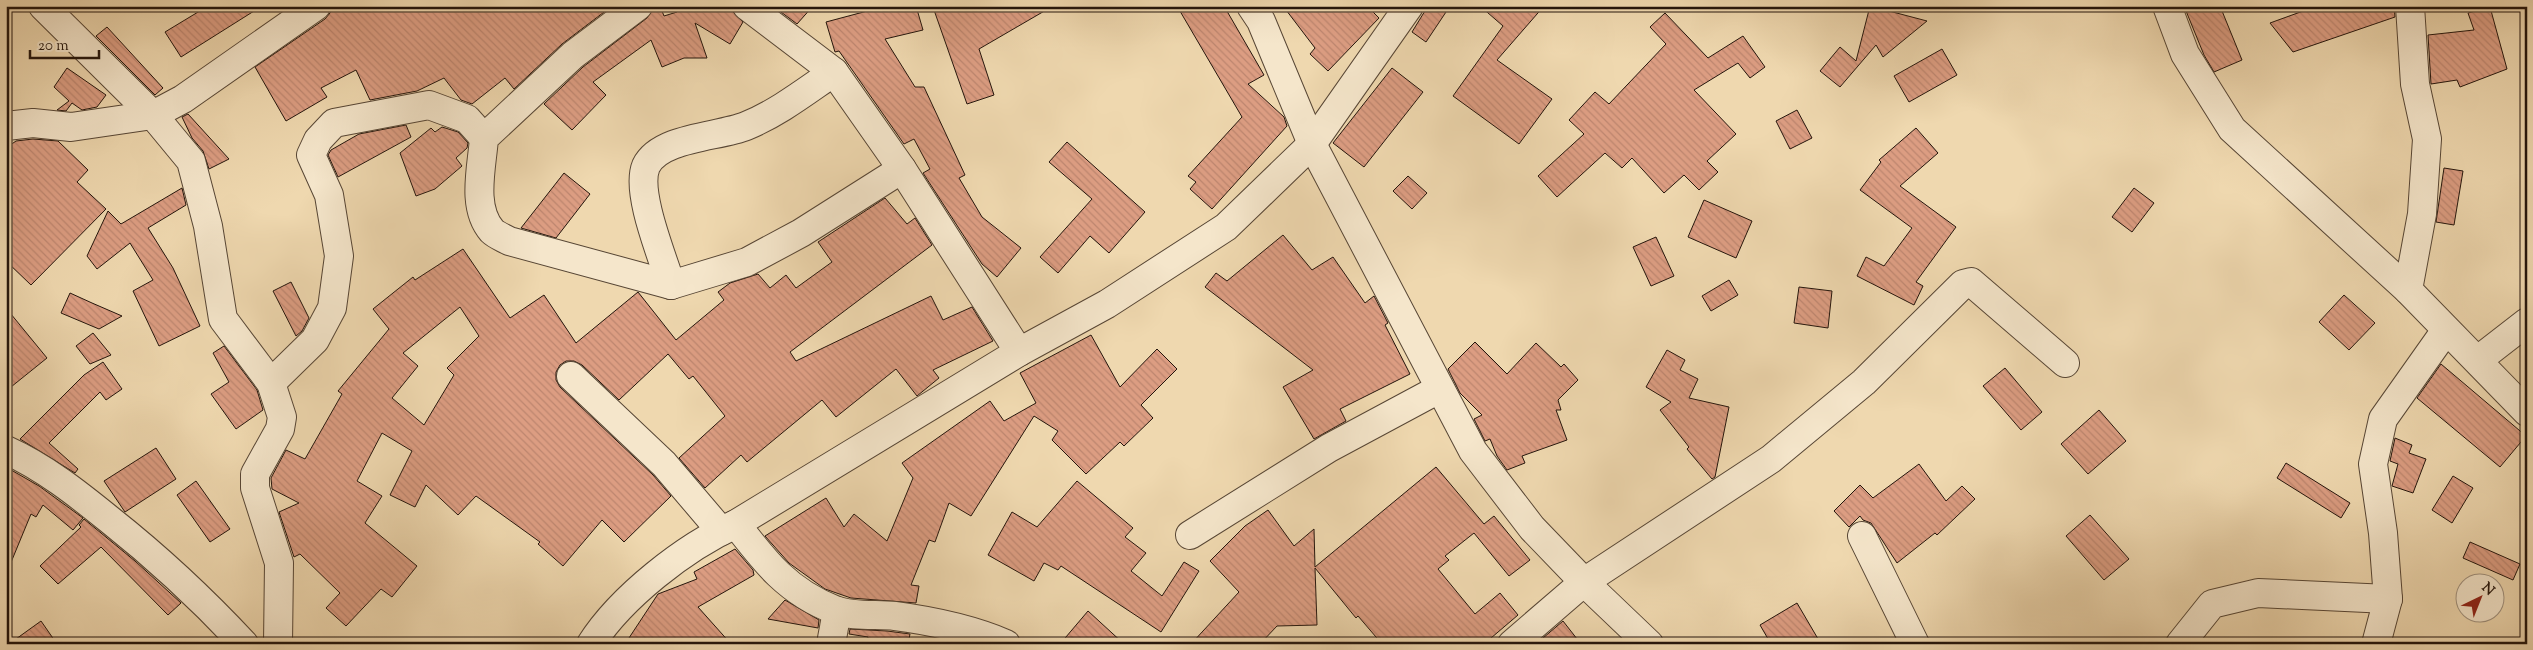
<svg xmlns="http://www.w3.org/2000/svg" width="2533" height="650" font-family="'Sorts Mill Goudy',serif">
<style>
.building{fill:url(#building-back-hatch);stroke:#24150c;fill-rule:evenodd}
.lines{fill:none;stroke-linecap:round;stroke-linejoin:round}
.minor-casing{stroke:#574635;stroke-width:30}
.minor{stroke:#f5e6cb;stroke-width:28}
</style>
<defs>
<pattern id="building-back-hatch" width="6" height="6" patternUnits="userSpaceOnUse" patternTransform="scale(1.25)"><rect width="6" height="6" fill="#dc9d82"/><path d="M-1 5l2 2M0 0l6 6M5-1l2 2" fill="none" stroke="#bd866f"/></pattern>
</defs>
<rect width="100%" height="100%" fill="#efd8af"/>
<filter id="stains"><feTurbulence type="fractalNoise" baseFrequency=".004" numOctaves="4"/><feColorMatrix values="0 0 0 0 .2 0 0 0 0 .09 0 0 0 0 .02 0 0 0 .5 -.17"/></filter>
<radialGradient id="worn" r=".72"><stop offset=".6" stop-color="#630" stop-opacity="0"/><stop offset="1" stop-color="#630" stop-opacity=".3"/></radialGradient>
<g class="building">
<path d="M 208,6 L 262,6 L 181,57 L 165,32 Z"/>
<path d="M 331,6 L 612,6 L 562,44 L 514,89 L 505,78 L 472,104 L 461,100 L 444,78 L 417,91 L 370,100 L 356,70 L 321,88 L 327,97 L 286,121 L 255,67 L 325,19 L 330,13 Z"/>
<path d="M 653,6 L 660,6 L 664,16 L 677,12 L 667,6 L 732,6 L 733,12 L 743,22 L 730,44 L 695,23 L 707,58 L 684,58 L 662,67 L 651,40 L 593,82 L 606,95 L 572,130 L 544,104 L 583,67 L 647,18 Z"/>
<path d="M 773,6 L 813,6 L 797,24 Z"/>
<path d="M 886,6 L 916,6 L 923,30 L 885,39 L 915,87 L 924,87 L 965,175 L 959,178 L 982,217 L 1021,248 L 997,277 L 982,264 L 923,173 L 930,169 L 914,139 L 904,144 L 839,51 L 835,52 L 826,22 Z"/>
<path d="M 947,6 L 1053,6 L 979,49 L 994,95 L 967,104 L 934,10 Z"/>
<path d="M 1177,6 L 1224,6 L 1264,75 L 1248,84 L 1284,117 L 1287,126 L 1212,209 L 1190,189 L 1196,182 L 1188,176 L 1242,117 Z"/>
<path d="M 1283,6 L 1367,6 L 1379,18 L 1328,71 L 1310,54 L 1315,48 Z"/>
<path d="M 1428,6 L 1450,6 L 1426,42 L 1412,32 Z"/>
<path d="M 1480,6 L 1544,6 L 1497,60 L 1552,99 L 1519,144 L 1453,96 L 1503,26 Z"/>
<path d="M 1870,6 L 1927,21 L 1883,57 L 1876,45 L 1840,87 L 1820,71 L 1840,47 L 1856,61 Z"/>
<path d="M 2184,6 L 2220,6 L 2242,60 L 2214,72 L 2204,55 Z"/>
<path d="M 2317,6 L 2394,6 L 2395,17 L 2293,52 L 2270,23 Z"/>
<path d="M 2490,7 L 2507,69 L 2460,87 L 2457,80 L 2431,84 L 2428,35 L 2474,30 L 2468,13 Z"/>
<path d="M 1665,13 L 1708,58 L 1743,36 L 1765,67 L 1750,78 L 1738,63 L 1694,90 L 1736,134 L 1707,161 L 1718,172 L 1699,190 L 1684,175 L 1664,193 L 1632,158 L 1622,168 L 1605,153 L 1557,197 L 1538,176 L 1584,134 L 1569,120 L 1595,92 L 1609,104 L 1666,44 L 1650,27 Z"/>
<path d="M 107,27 L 163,88 L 155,95 L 96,36 Z"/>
<path d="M 1942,49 L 1957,75 L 1909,102 L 1894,76 Z"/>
<path d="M 67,68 L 106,95 L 97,107 L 82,110 L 72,103 L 66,111 L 57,110 L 69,101 L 54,87 Z"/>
<path d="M 1392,68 L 1423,92 L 1364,167 L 1333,143 Z"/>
<path d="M 1797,110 L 1812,138 L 1790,149 L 1776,121 Z"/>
<path d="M 188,114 L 229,159 L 209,169 L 203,151 L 192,138 L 182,117 Z"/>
<path d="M 406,125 L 411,137 L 338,177 L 328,155 L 331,150 L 359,134 Z"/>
<path d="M 442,127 L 458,132 L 468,143 L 467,148 L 456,158 L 462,166 L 435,189 L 416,196 L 400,153 L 431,128 L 435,132 Z"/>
<path d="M 1916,128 L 1938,153 L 1900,186 L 1956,227 L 1916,282 L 1923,286 L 1914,305 L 1857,276 L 1866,257 L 1884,266 L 1912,228 L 1860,190 L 1881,162 L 1879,160 Z"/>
<path d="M 33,139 L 58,141 L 88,170 L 77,182 L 106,209 L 31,285 L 6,261 L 6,148 L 16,141 Z"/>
<path d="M 1067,142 L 1145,212 L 1109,253 L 1090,236 L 1058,273 L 1040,257 L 1092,199 L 1049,162 Z"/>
<path d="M 2444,168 L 2463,171 L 2454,225 L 2436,222 Z"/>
<path d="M 564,173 L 590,194 L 556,238 L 521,228 Z"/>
<path d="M 1408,176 L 1427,193 L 1412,209 L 1393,191 Z"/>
<path d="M 182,188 L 186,205 L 148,228 L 173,268 L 200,326 L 159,346 L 133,291 L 153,280 L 130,243 L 97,269 L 87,256 L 108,211 L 121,224 Z"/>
<path d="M 2134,188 L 2154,203 L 2132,232 L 2112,217 Z"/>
<path d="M 885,198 L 907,224 L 915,218 L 932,245 L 790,352 L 796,361 L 931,296 L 943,320 L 972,307 L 993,341 L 933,370 L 939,378 L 917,396 L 896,369 L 836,417 L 822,400 L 747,462 L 741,455 L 705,488 L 679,458 L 725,416 L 693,376 L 689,379 L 668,354 L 619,400 L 582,365 L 574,361 L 566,361 L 560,365 L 556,372 L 556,380 L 560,387 L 653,475 L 671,496 L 624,542 L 602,520 L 563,566 L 538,544 L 540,542 L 476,496 L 458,515 L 426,485 L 415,507 L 390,495 L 412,451 L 382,433 L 357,481 L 382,496 L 365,523 L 417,566 L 392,597 L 381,589 L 346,626 L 326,608 L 340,593 L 300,554 L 294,557 L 279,512 L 299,503 L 272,489 L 271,478 L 286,450 L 305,459 L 342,394 L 338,391 L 389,329 L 373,309 L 413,277 L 415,280 L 463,249 L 510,318 L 544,295 L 576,343 L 638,292 L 676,340 L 724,300 L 718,292 L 730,283 L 758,274 L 770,288 L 786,275 L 796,288 L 832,262 L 818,242 ZM 460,307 L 479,336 L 447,368 L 454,375 L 424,425 L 392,398 L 418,366 L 403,353 Z"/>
<path d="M 1704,200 L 1752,221 L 1736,258 L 1688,237 Z"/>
<path d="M 1283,235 L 1312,270 L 1333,257 L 1365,303 L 1374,296 L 1388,323 L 1385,325 L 1410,374 L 1340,409 L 1346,421 L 1314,439 L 1283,387 L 1313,370 L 1205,287 L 1216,273 L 1227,281 Z"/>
<path d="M 1656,237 L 1674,276 L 1651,286 L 1633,247 Z"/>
<path d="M 1729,280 L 1738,295 L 1711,311 L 1702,296 Z"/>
<path d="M 291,282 L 309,318 L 302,331 L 296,336 L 273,291 Z"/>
<path d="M 1799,287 L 1832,291 L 1828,328 L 1794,323 Z"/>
<path d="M 70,293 L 92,303 L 122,316 L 99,329 L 61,313 Z"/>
<path d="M 2344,295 L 2375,323 L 2349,350 L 2319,322 Z"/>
<path d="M 6,308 L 47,358 L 6,391 Z"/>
<path d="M 93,333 L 111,355 L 90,364 L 76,346 Z"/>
<path d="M 1091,335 L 1120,387 L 1157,349 L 1177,369 L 1141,405 L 1153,418 L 1124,446 L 1120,442 L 1086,474 L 1052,440 L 1058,431 L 1034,416 L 971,516 L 949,503 L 935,542 L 929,540 L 911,585 L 919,586 L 916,603 L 851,598 L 825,589 L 789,563 L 765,536 L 826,498 L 844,527 L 854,514 L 887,541 L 913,478 L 902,463 L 990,401 L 1004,421 L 1036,403 L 1020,373 Z"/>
<path d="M 1475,342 L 1507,374 L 1536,343 L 1561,367 L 1564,364 L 1578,380 L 1558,400 L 1561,410 L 1556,410 L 1567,440 L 1522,456 L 1525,463 L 1507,470 L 1497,456 L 1490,439 L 1485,441 L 1474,419 L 1482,415 L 1460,393 L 1448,369 Z"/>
<path d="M 224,346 L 257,390 L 263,410 L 236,429 L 211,394 L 229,382 L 213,353 Z"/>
<path d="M 1667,350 L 1685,360 L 1680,370 L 1698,379 L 1689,398 L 1729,407 L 1715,477 L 1712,479 L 1687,449 L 1689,447 L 1660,410 L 1671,402 L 1646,387 Z"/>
<path d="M 103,362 L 122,389 L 106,400 L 100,392 L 49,443 L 78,469 L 75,473 L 20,439 L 84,375 Z"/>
<path d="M 2441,364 L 2526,436 L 2500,467 L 2417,398 Z"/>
<path d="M 2005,368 L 2042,412 L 2021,430 L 1983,386 Z"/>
<path d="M 2099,410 L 2126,441 L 2088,474 L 2061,444 Z"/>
<path d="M 2395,438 L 2412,445 L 2409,453 L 2426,459 L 2413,493 L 2392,486 L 2398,464 L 2390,461 Z"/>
<path d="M 156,448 L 176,479 L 125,512 L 104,481 Z"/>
<path d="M 2286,463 L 2350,503 L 2341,518 L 2277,478 Z"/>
<path d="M 1919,464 L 1946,501 L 1962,486 L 1975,499 L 1937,535 L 1935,533 L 1897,563 L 1871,523 L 1863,520 L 1860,516 L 1849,527 L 1834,511 L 1860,485 L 1873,498 Z"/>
<path d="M 6,467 L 39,486 L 83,518 L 73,530 L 43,505 L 36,517 L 31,514 L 7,572 Z"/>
<path d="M 1436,467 L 1484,524 L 1494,516 L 1530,560 L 1509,576 L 1474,533 L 1445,556 L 1449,560 L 1438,569 L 1475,614 L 1500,593 L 1518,615 L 1484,644 L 1382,644 L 1358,616 L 1356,618 L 1315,568 L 1317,625 L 1277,626 L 1260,644 L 1191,644 L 1239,592 L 1210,561 L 1245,526 L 1268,510 L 1294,546 L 1314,529 L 1315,567 Z"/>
<path d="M 2453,476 L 2473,488 L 2452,523 L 2432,510 Z"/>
<path d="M 196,481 L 230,529 L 210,542 L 177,495 Z"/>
<path d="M 1077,481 L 1133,528 L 1125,537 L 1146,553 L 1131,571 L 1162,596 L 1184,562 L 1199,571 L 1161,632 L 1061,566 L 1058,570 L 1044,563 L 1034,581 L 988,555 L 1012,512 L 1037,527 Z"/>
<path d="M 2090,515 L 2129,559 L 2104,580 L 2066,536 Z"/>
<path d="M 84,519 L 135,561 L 181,603 L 168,615 L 101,547 L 58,584 L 40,566 L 81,527 L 79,525 Z"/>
<path d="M 2470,542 L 2520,564 L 2513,580 L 2463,558 Z"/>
<path d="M 735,549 L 753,570 L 754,575 L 698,607 L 731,644 L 625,644 L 658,594 L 697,579 L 694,572 Z"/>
<path d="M 785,600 L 819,620 L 818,628 L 768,619 Z"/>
<path d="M 1797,603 L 1821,644 L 1771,644 L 1760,625 Z"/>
<path d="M 1088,611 L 1124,644 L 1060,644 Z"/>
<path d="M 41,621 L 57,644 L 9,644 Z"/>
<path d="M 1563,621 L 1581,644 L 1548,644 L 1543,638 Z"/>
<path d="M 850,629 L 887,631 L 910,634 L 908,644 L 867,644 L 868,637 L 849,634 Z"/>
</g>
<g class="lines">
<g class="minor-casing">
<g id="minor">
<path d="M 43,6 L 153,115 L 191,161 L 208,226 L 223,319 L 271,383 L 282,417 L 280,429 L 255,474 L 255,488 L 279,563 L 278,644"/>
<path d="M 638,6 L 573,55 L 484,138 C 482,167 471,207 492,231 C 496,235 504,238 509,241 L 671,285 L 747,262 L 801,233 L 902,169"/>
<path d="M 747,6 L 834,72 L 902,169 L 1019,352"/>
<path d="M 1251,6 L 1261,21 L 1312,144 L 1473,451 L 1532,528 L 1584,582 L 1649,644"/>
<path d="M 2167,6 L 2185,54 L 2232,129 L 2408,290 L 2527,412"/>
<path d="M 6,126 L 33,123 L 71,127 L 153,115 L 183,99 L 316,6"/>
<path d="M 671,285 C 663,258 635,192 646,166 C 660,137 719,137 746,126 C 778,113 806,91 834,72"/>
<path d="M 2408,290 L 2422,214 L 2427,139 L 2415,84 L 2410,6"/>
<path d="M 2478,360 L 2527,322"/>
<path d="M 571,376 L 664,464 L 721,531"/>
<path d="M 271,383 L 315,340 L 332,308 L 339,256 L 329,195 L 311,155 L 318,140 L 334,123 L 429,105 L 467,119 L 484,138"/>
<path d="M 6,450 C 44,467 78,494 110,520 C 158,558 202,599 244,644"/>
<path d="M 736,524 C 765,562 788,592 835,610 C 852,617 877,614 895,616 C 933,621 971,629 1006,644"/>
<path d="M 1190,535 L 1329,448 L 1439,389"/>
<path d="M 1862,536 L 1915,644"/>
<path d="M 591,644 C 621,597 685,547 736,524 L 1019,352 L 1107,304 L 1226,227 L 1312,144 L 1409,6"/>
<path d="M 831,644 L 837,611"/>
<path d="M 1512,644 L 1584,582 L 1771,459 L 1864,382 L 1963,284 L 1971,282 L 2065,363"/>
<path d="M 2180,644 L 2212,604 L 2258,593 L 2388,599"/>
<path d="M 2376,644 L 2388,599 L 2383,533 L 2373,464 L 2383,419 L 2446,330"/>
</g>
</g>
<use href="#minor" class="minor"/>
</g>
<rect width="2533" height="650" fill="none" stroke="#efd8af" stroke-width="25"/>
<rect x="8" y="8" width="2518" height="635" fill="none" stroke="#24150c" stroke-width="2.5"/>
<rect x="12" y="12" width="2508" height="625" fill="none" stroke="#24150c"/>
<g transform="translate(2480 598) rotate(43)"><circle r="24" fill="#f5e6cb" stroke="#a1927f"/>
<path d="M0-4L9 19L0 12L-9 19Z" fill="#8f2418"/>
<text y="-8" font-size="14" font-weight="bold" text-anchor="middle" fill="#24150c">N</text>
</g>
<path d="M30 50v8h69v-8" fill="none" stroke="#24150c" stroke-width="2.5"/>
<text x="38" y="50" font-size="15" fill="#24150c" stroke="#f5e6cb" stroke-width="4" paint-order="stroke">20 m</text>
<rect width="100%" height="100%" filter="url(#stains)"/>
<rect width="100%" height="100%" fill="url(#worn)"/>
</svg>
